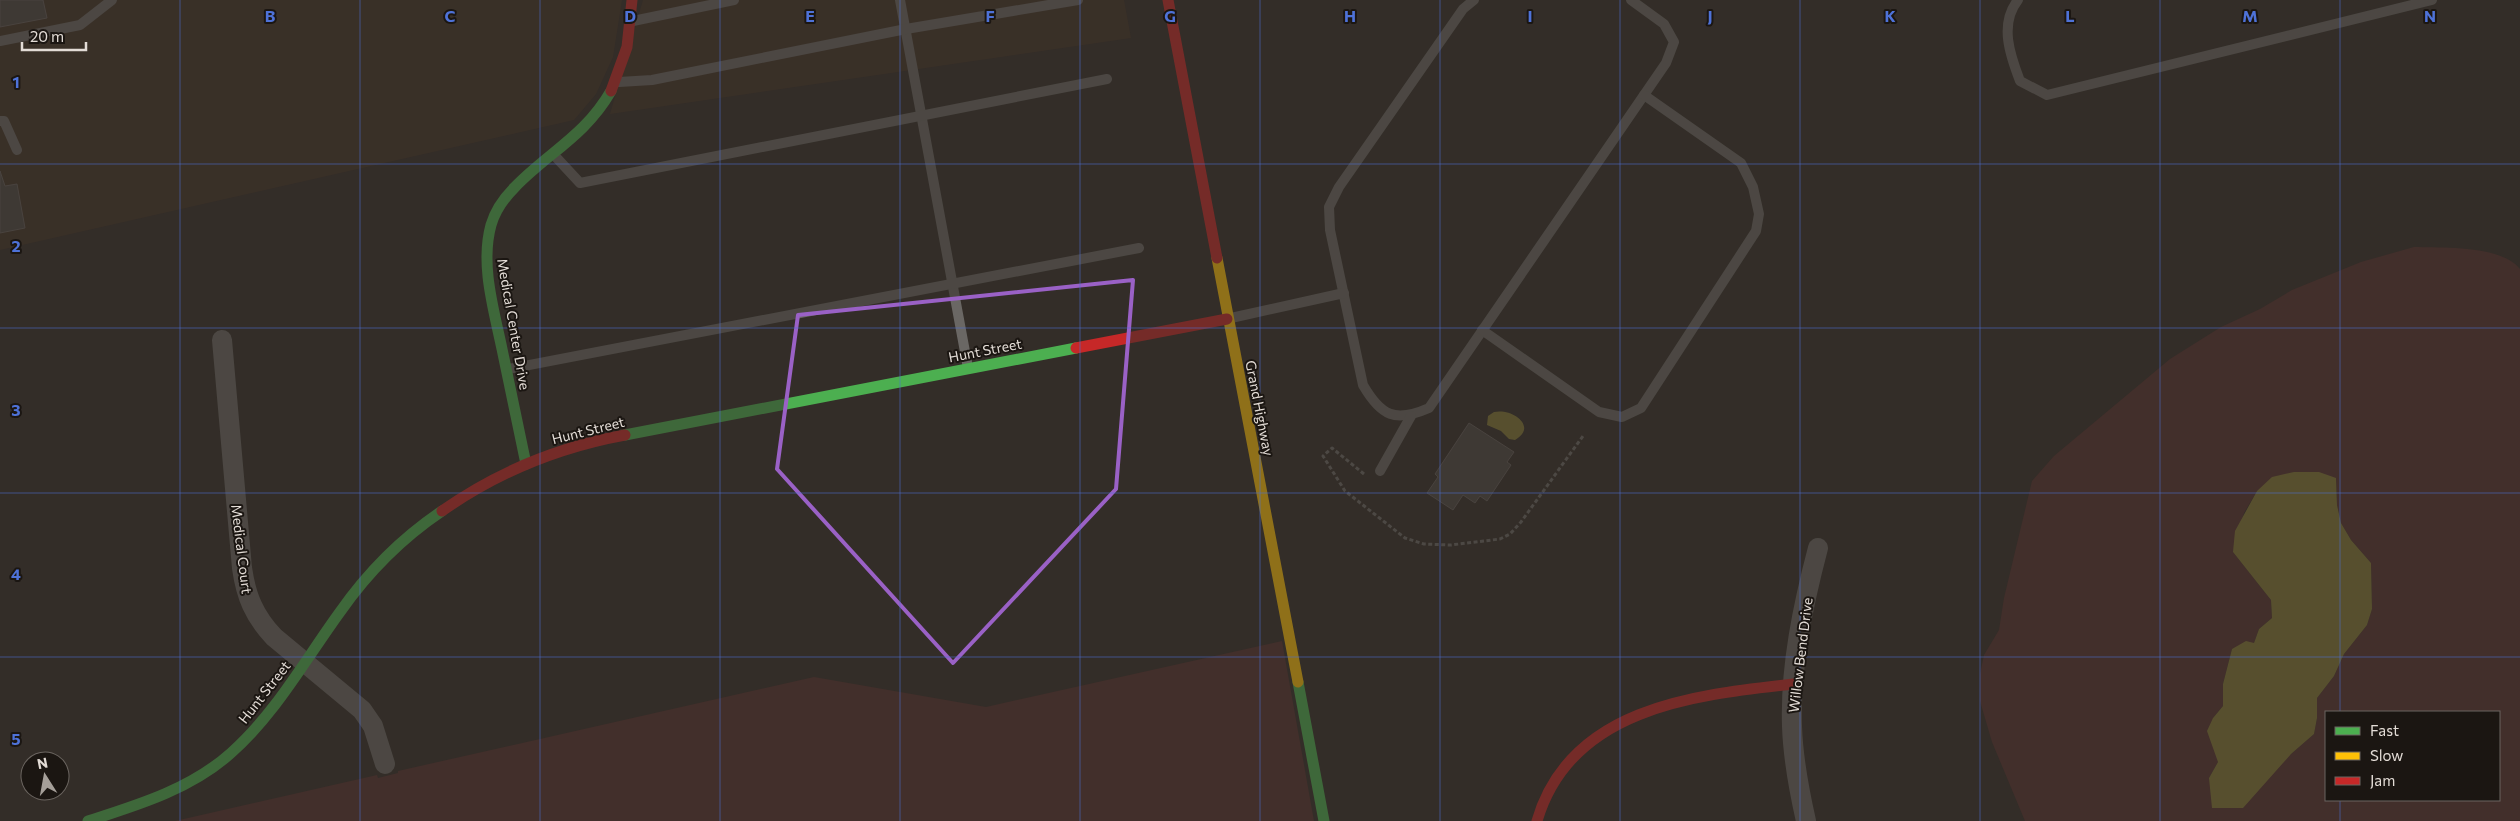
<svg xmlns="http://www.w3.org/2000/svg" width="2520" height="821" font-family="Commissioner,sans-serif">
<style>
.built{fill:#423327}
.green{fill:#55312f;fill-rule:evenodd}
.water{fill:#837937}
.building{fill:#4d4744;stroke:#635d5a}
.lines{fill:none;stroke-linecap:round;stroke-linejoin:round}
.path{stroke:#6c6966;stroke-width:3;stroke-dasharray:4 2.5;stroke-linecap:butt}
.lane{stroke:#6a6764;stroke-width:10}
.street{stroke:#6a6764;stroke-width:20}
.fast{stroke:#4caf50;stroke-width:11}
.slow{stroke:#ffc107;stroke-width:11}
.jam{stroke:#c62828;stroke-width:11}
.marked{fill:none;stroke:#9a61c6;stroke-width:4;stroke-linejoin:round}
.grid{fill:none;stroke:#4e72d8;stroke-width:1;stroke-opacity:0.55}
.labels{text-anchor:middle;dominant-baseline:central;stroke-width:4;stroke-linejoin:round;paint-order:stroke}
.street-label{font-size:14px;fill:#e3dcd6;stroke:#1b1612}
.grid-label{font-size:16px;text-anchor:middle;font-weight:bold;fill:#4e72d8;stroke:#1b1612;stroke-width:4;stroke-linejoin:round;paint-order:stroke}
</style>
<rect width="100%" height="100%" fill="#332d28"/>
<g class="built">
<path d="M 0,0 L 622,0 L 613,57 L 596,94 L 574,120 L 0,250 Z"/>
<path d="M 643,0 L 1124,0 L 1131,38 L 610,114 Z"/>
</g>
<g class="green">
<path d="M 2414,247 C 2442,248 2501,245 2520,269 L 2520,821 L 2025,821 L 1992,742 L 1980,701 L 1980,674 L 1984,655 L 1999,630 L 2004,598 L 2032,481 L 2054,456 L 2170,359 L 2221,327 L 2260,309 L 2292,290 L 2361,262 ZM 2336,478 L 2337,505 L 2341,523 L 2351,540 L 2371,563 L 2372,609 L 2367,625 L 2344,654 L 2334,676 L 2317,698 L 2317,718 L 2314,734 L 2291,754 L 2209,778 L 2218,762 L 2213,718 L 2223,706 L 2223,684 L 2232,649 L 2254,643 L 2259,629 L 2272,618 L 2271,600 L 2233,552 L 2244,513 L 2257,491 ZM 2326,712 L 2499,712 L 2499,800 L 2326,800 Z"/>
<path d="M 1282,641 L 1314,821 L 175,821 L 377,775 L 378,778 L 398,773 L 398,771 L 814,677 L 986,707 Z"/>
</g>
<g class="water">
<path d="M 1494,412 C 1513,408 1538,427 1515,440 L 1509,439 L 1501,431 L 1487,425 L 1488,416 Z"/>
<path d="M 2294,472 L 2319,472 L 2336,478 L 2337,505 L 2341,523 L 2351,540 L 2371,563 L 2372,609 L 2367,625 L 2344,654 L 2334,676 L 2317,698 L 2317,718 L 2314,734 L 2291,754 L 2243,808 L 2212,808 L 2209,778 L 2218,762 L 2207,731 L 2213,718 L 2223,706 L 2223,684 L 2232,649 L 2246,641 L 2254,643 L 2259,629 L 2272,618 L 2271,600 L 2233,552 L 2235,531 L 2257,491 L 2272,477 Z"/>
</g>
<g class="building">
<path d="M 0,0 L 43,0 L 47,18 L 0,27 Z"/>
<path d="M 0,171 L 5,186 L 17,184 L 25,228 L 0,233 Z"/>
<path d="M 1469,423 L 1514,452 L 1507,462 L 1511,465 L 1487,501 L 1480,496 L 1475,503 L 1463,495 L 1453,510 L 1427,493 L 1438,477 L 1435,474 Z"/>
</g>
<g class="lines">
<path class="path" d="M 1364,474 L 1332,448 L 1323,456 L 1345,491 L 1405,538 L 1424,544 L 1451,545 L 1500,539 L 1510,534 L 1521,522 L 1583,436"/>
<g class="lane">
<path d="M 900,0 L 968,368"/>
<path d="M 1474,0 L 1463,9 L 1339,187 L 1329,207 L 1330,230 L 1363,385 C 1381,416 1395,423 1429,408 L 1666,63 L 1674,42 L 1664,24 L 1631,0"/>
<path d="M 2018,0 C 1999,24 2010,55 2020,81 L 2047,95 L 2432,0"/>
<path d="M 633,21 L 734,0"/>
<path d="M 0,41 L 80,25 L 112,0"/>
<path d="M 619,82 L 652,80 L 906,29 L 1078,0"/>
<path d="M 0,121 L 4,121 L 17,150"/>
<path d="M 554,155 L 580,183 L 1107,79"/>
<path d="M 1231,318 L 1344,293"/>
<path d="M 1482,330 L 1599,412 L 1622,417 L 1641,408 L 1756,231 L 1759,214 L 1753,187 L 1741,163 L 1644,95"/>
<path d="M 508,369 L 1139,248"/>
<path d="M 1380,471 L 1411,416"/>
</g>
<g class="street">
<path d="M 222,340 L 242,568 C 246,596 254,616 274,637 L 362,710 L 373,726 L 385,764"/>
<path d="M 1806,821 C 1799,790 1793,759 1792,726 C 1790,667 1803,605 1818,548"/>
</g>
<g class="fast">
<path d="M 625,435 L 1076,348"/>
<path d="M 526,464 C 518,426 510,387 502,349 C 494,310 480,265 491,225 C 495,211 505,197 515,187 C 549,152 585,136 611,91"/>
<path d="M 1298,682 L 1324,821"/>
<path d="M 88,821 C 138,805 191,789 231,753 C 276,713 305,660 340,612 C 368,572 402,538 442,511"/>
</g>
<path class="slow" d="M 1217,258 L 1298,682"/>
<g class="jam">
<path d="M 1168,0 L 1217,258"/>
<path d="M 611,91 L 627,47 L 632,0"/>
<path d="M 1076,348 L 1227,319"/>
<path d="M 442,511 C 496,473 559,447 625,435"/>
<path d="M 1537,821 C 1570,708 1693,695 1793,684"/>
</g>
</g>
<path d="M0 0H2520V821H0ZM 1133,280 L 1116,489 L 953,663 L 777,469 L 798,315 Z" fill="#332d28" fill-opacity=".55" fill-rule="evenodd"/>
<path class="marked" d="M 1133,280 L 1116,489 L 953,663 L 777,469 L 798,315 Z"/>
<path class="grid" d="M 180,0 L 180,821M 360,0 L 360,821M 540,0 L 540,821M 720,0 L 720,821M 900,0 L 900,821M 1080,0 L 1080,821M 1260,0 L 1260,821M 1440,0 L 1440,821M 1620,0 L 1620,821M 1800,0 L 1800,821M 1980,0 L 1980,821M 2160,0 L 2160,821M 2340,0 L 2340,712M 0,164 L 2520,164M 0,328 L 2520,328M 0,493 L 2520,493M 0,657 L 2520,657M 2340,800 L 2340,821"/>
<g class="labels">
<g class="street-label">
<text transform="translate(514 324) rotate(80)">Medical Center Drive</text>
<text transform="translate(985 350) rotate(-11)">Hunt Street</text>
<text transform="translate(1260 408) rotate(79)">Grand Highway</text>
<text transform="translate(588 430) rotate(-14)">Hunt Street</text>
<text transform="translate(242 549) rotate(83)">Medical Court</text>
<text transform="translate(1800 655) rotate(-83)">Willow Bend Drive</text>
<text transform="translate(264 692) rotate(-52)">Hunt Street</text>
</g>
</g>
<g class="grid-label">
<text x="270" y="22">B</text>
<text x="450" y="22">C</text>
<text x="630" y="22">D</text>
<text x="810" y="22">E</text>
<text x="990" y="22">F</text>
<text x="1170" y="22">G</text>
<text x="1350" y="22">H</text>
<text x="1530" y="22">I</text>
<text x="1710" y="22">J</text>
<text x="1890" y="22">K</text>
<text x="2070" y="22">L</text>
<text x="2250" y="22">M</text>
<text x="2430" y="22">N</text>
<text x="16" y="88">1</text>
<text x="16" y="252">2</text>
<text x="16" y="416">3</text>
<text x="16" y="580">4</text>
<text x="16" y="745">5</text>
</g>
<rect x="2325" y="711" width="175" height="90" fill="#1b1612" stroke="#6b6560"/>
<rect x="2335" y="727" width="25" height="8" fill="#4caf50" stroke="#6b6560"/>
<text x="2370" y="736" font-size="15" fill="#e3dcd6">Fast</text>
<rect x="2335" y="752" width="25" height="8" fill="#ffc107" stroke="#6b6560"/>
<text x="2370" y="761" font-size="15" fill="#e3dcd6">Slow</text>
<rect x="2335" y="777" width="25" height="8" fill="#c62828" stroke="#6b6560"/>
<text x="2370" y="786" font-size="15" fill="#e3dcd6">Jam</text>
<g transform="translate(45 776) rotate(349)"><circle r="24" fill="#1b1612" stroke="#6b6560"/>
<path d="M0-4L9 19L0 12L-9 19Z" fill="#a59f99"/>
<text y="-8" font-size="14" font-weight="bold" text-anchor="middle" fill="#e3dcd6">N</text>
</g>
<path d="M22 42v8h64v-8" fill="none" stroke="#e3dcd6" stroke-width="2.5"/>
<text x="30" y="42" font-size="15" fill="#e3dcd6" stroke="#1b1612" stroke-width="4" paint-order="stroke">20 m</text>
</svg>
